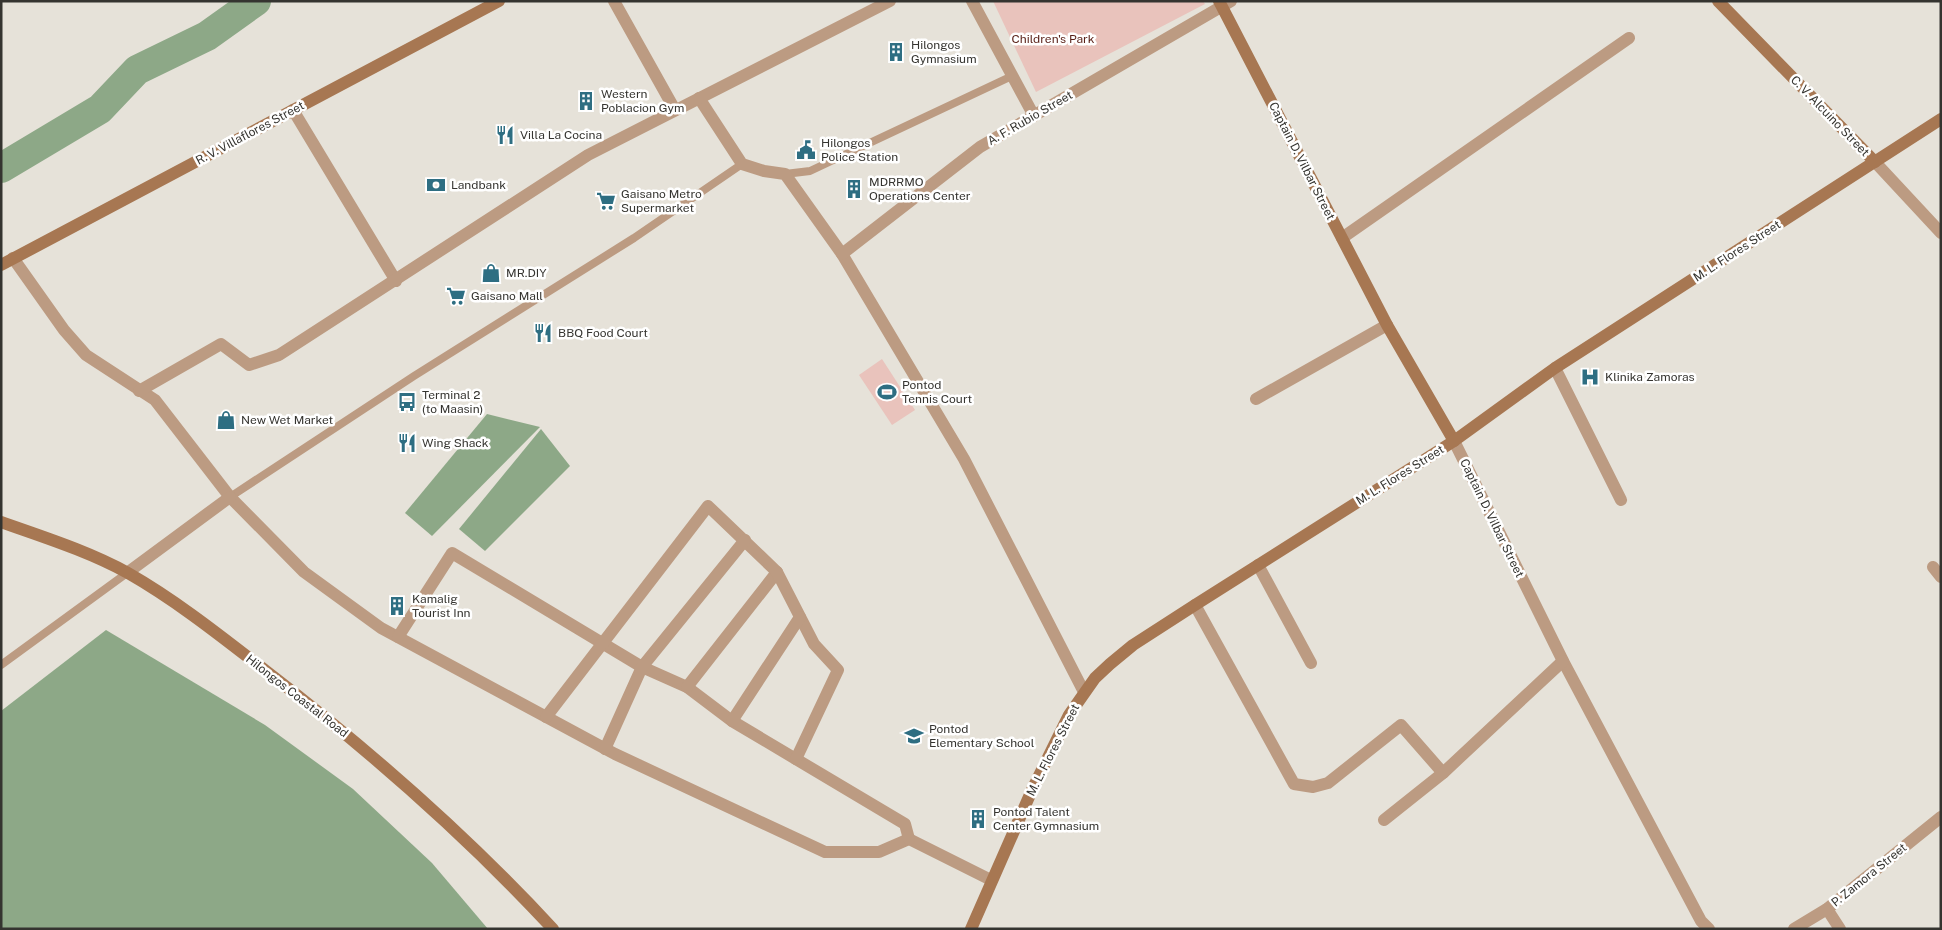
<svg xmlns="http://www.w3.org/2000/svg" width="1942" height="930" font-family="'Public Sans',sans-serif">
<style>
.green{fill:#e9c3bc}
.water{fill:#8da887}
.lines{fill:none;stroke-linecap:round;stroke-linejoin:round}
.river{stroke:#8da887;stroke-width:30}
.lane{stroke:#bc9b82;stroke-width:8}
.street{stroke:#bc9b82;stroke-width:12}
.secondary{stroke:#a77752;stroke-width:12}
.labels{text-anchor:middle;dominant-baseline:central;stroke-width:5;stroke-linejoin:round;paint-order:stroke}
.park-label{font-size:12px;fill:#581f16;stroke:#fff}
.poi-label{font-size:12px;fill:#353430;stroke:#fff;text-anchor:start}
.street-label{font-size:12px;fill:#353430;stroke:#fff}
</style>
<rect width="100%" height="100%" fill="#e6e2d9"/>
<g class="green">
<path d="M 993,1 L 1203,1 L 1205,4 L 1036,92 Z"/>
<path d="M 882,359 L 915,410 L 892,425 L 859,375 Z"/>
</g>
<g class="water">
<path d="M 487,414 L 540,427 L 432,536 L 405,513 Z"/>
<path d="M 541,429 L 570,466 L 485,551 L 459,529 Z"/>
<path d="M 106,630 L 265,725 L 353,789 L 432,863 L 488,929 L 1,929 L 1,711 Z"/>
</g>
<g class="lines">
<path class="river" d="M 1,168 L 100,109 L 137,70 L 207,36 L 256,1"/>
<g class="lane">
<path d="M 785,174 L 810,171 L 1012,76"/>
<path d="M 230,497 L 414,376 L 634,238 L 742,164"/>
<path d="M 1,665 L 127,573"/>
</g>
<g class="street">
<path d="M 614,1 L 675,110"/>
<path d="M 972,1 L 1034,116"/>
<path d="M 699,98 L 742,164 L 764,171 L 785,174 L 842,254 L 964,459 L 1084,692"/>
<path d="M 293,110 L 396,281"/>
<path d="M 1875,162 L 1941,233"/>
<path d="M 1342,238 L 1629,38"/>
<path d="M 842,254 L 980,147 L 1231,1"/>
<path d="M 13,258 L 64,330 L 86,355 L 155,400 L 230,497 L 304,572 L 381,628 L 615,754 L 825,852 L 879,852 L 909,839 L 991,880"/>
<path d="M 1555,368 L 1621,500"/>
<path d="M 139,391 L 221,344 L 249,365 L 279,355 L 588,155 L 890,1"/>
<path d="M 1256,399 L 1387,325"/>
<path d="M 1454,441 L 1563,661 L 1701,921 L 1709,929"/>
<path d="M 1258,565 L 1311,663"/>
<path d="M 1933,567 L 1941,577"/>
<path d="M 127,573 L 230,497"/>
<path d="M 1195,605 L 1294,784 L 1313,787 L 1328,783 L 1401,725 L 1443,773"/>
<path d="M 398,637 L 452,553 L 642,667 L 687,687 L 732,721 L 905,824 L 909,839"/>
<path d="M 687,687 L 777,572"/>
<path d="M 546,717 L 708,506 L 777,572 L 814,644 L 838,670 L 796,759"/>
<path d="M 732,721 L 800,617"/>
<path d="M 605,749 L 642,667 L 745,540"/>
<path d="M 1384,820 L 1443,773 L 1563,661"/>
<path d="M 1827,909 L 1840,929"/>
<path d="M 1794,929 L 1827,909 L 1941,817"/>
</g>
<g class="secondary">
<path d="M 1219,1 L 1387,325 L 1454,441"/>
<path d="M 1718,1 L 1875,162"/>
<path d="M 1,265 L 499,1"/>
<path d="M 1,522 C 43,537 88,551 128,573 C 177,601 222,637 266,671 C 369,750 465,834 553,929"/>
<path d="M 971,929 L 1032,790 L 1069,715 L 1095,678 L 1110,664 L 1133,645 L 1195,605 L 1454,441 L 1555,368 L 1941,119"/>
</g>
</g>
<defs>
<g id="building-bare" transform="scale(1.5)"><path d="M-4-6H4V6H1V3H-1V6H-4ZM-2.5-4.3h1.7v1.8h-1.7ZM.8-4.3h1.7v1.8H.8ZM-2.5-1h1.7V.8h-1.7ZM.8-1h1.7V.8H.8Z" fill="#2e6e82" stroke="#fff" stroke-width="2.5" paint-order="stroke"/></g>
<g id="restaurant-bare" transform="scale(1.5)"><path d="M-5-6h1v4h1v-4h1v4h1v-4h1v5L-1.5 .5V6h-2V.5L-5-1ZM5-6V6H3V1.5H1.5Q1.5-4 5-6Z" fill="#2e6e82" stroke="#fff" stroke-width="2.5" paint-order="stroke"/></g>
<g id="civic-bare" transform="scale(1.5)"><path d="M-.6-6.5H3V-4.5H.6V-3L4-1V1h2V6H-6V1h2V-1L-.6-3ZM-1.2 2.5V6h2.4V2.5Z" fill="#2e6e82" stroke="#fff" stroke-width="2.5" paint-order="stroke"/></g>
<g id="bank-bare" transform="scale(1.5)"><path d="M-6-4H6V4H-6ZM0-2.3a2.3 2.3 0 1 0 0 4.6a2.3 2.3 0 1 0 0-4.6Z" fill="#2e6e82" stroke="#fff" stroke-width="2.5" paint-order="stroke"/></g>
<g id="supermarket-bare" transform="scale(1.5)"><path d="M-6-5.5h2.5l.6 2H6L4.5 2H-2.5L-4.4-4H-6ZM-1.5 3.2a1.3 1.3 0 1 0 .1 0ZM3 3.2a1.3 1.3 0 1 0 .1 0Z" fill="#2e6e82" stroke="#fff" stroke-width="2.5" paint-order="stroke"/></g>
<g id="shop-bare" transform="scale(1.5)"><path d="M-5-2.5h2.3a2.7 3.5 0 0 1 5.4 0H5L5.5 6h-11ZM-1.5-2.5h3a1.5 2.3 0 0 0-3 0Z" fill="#2e6e82" stroke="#fff" stroke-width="2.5" paint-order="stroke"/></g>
<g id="hospital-bare" transform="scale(1.5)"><path d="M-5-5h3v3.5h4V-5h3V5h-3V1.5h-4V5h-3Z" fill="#2e6e82" stroke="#fff" stroke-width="2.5" paint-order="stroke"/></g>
<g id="stadium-bare" transform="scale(1.5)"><path d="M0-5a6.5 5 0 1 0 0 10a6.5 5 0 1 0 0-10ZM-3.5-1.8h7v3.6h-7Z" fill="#2e6e82" stroke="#fff" stroke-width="2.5" paint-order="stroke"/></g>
<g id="bus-bare" transform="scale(1.5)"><path d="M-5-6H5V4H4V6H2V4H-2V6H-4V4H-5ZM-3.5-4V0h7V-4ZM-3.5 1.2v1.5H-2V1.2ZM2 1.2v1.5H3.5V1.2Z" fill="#2e6e82" stroke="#fff" stroke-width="2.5" paint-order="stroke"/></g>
<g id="school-bare" transform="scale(1.5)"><path d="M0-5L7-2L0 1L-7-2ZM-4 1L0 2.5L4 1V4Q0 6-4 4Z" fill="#2e6e82" stroke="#fff" stroke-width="2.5" paint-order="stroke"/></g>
</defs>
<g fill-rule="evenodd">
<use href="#building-bare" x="896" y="52"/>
<use href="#building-bare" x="586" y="101"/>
<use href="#restaurant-bare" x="505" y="135"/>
<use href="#civic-bare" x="806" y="150"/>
<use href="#bank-bare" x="436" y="185"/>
<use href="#building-bare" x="854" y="189"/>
<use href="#supermarket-bare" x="606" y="201"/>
<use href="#shop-bare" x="491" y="273"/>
<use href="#supermarket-bare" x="456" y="296"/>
<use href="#restaurant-bare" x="543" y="333"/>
<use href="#hospital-bare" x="1590" y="377"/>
<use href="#stadium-bare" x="887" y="392"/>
<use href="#bus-bare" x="407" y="402"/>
<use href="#shop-bare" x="226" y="420"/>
<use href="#restaurant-bare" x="407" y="443"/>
<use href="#building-bare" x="397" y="606"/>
<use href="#school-bare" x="914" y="736"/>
<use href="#building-bare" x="978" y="819"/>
</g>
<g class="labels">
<g class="park-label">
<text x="1053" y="39">Children's Park</text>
</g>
<g class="poi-label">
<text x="911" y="45">Hilongos<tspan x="911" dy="14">Gymnasium</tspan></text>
<text x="601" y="94">Western<tspan x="601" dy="14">Poblacion Gym</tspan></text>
<text x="520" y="135">Villa La Cocina</text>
<text x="821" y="143">Hilongos<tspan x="821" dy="14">Police Station</tspan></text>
<text x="869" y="182">MDRRMO<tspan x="869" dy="14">Operations Center</tspan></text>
<text x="451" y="185">Landbank</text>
<text x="621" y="194">Gaisano Metro<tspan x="621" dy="14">Supermarket</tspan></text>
<text x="506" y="273">MR.DIY</text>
<text x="471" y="296">Gaisano Mall</text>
<text x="558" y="333">BBQ Food Court</text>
<text x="1605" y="377">Klinika Zamoras</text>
<text x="902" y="385">Pontod<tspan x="902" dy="14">Tennis Court</tspan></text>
<text x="422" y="395">Terminal 2<tspan x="422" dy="14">(to Maasin)</tspan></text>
<text x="241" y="420">New Wet Market</text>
<text x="422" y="443">Wing Shack</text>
<text x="412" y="599">Kamalig<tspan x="412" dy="14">Tourist Inn</tspan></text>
<text x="929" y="729">Pontod<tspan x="929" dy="14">Elementary School</tspan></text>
<text x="993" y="812">Pontod Talent<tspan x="993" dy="14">Center Gymnasium</tspan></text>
</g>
<g class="street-label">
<text transform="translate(1830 116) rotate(46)">C. V. Alcuino Street</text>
<text transform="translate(1030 118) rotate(-30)">A. F. Rubio Street</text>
<text transform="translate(250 133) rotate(-28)">R. V. Villaflores Street</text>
<text transform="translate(1302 161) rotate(63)">Captain D. Vilbar Street</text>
<text transform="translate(1737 251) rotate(-33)">M. L. Flores Street</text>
<text transform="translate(1400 475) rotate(-32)">M. L. Flores Street</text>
<text transform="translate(1492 518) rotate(64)">Captain D. Vilbar Street</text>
<text transform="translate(297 696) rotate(38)">Hilongos Coastal Road</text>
<text transform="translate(1053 750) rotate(-63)">M. L. Flores Street</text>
<text transform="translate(1869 875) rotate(-39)">P. Zamora Street</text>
</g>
</g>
<rect width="1942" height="930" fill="none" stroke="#353430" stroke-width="5"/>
</svg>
